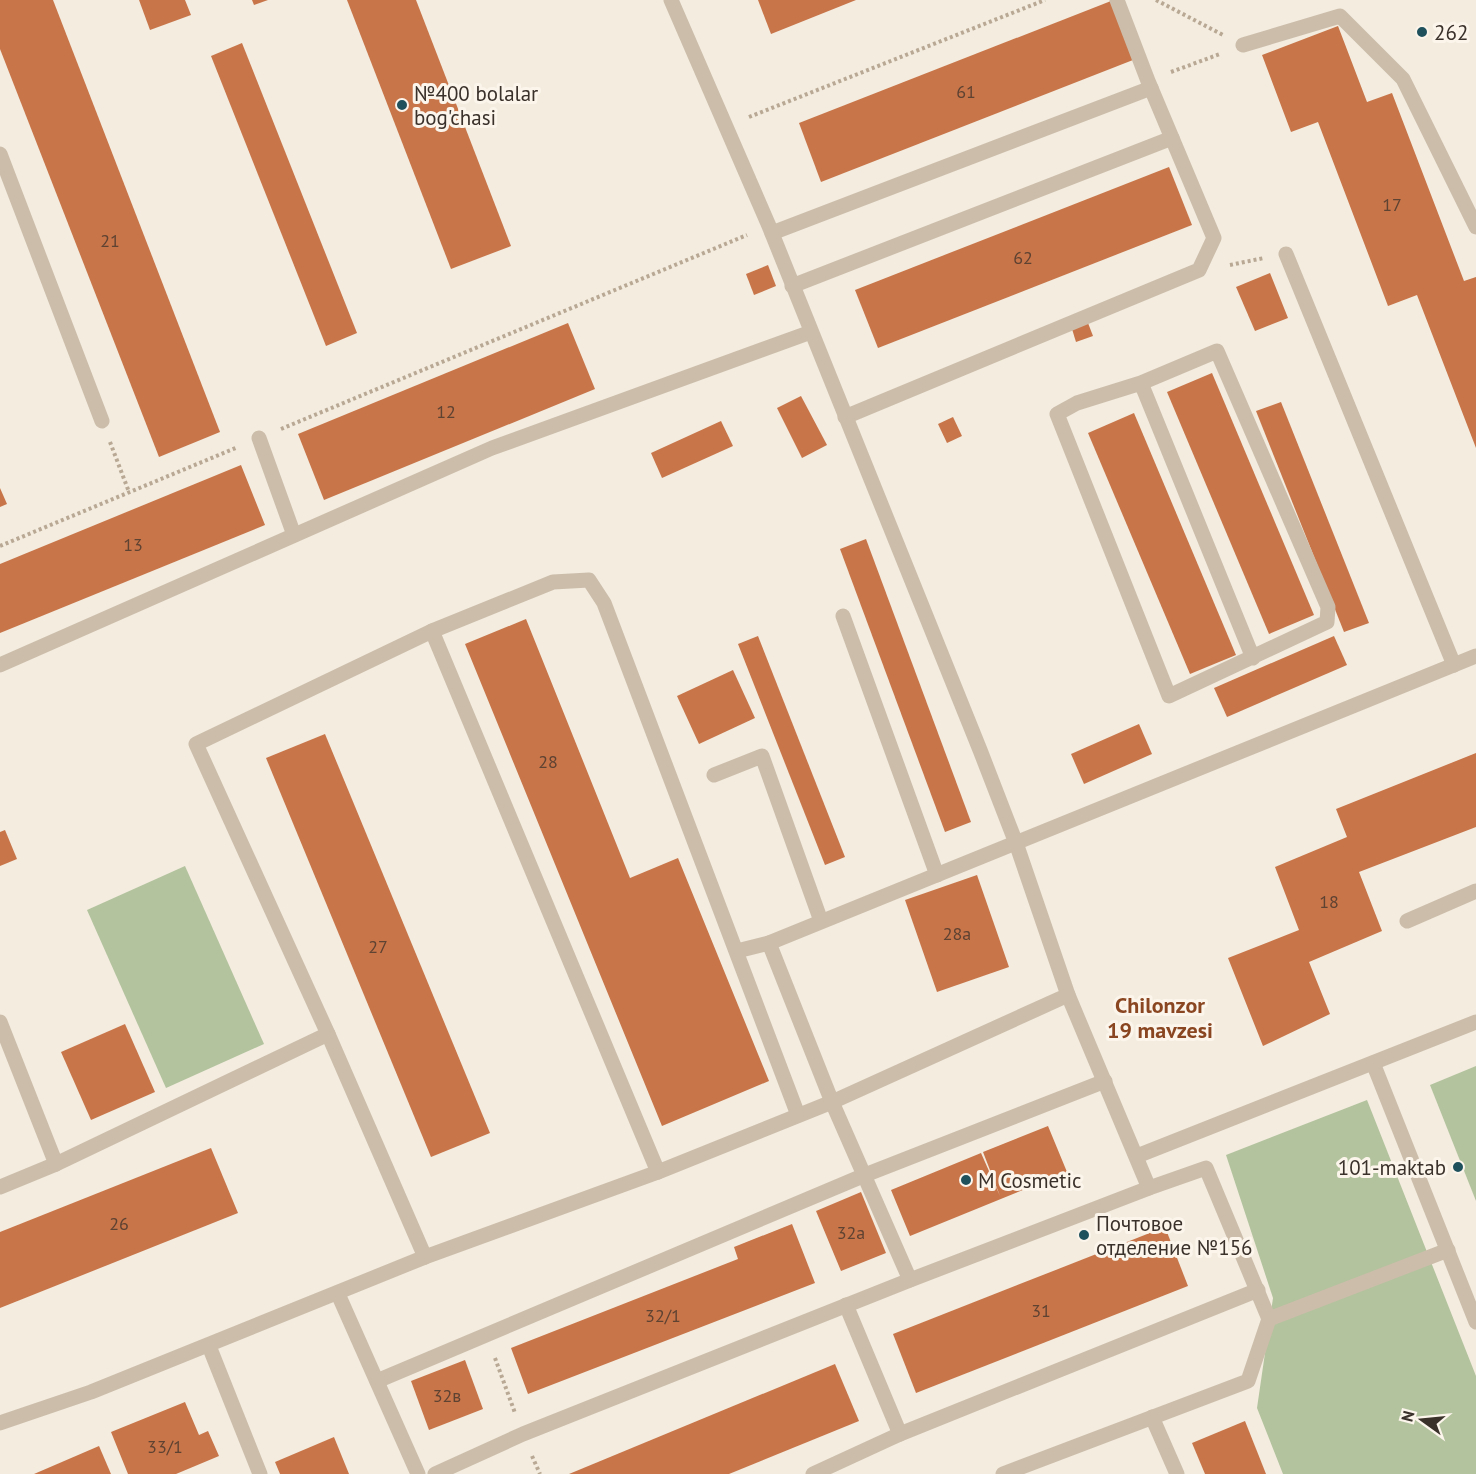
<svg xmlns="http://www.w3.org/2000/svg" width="1476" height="1474" font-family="'PT Sans',sans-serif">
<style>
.green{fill:#b3c39e}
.building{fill:#c87549}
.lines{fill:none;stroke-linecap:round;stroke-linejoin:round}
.path{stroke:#b8a894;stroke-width:4;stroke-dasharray:3 3;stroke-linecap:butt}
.lane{stroke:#ccbdaa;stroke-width:15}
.street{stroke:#ccbdaa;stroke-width:15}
.poi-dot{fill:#1e515c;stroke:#fbf5ec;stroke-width:2}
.labels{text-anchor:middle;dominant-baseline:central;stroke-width:6;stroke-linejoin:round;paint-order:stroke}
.number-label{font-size:18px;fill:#5e4232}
.poi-label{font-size:21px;fill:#3a312a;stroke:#fbf5ec;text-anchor:start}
.neighbourhood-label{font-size:22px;font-weight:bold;fill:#8a4621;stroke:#fbf5ec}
</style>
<rect width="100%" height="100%" fill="#f3ecdf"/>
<g class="green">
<path d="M 185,866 L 264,1044 L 166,1088 L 87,910 Z"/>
<path d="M 1476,1066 L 1476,1201 L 1430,1085 Z"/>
<path d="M 1367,1100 L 1476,1376 L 1476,1474 L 1283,1474 L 1257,1408 L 1273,1298 L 1226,1155 Z"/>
</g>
<g class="building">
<path d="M 0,0 L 53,0 L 220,432 L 159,457 L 0,49 Z"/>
<path d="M 139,0 L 185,0 L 191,15 L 150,30 Z"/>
<path d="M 252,0 L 268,0 L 254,5 Z"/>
<path d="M 347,0 L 416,0 L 511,246 L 451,269 Z"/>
<path d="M 758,0 L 856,0 L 771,34 Z"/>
<path d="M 1111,1 L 1133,60 L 821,182 L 799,123 Z"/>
<path d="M 1338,26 L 1367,102 L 1392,93 L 1464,281 L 1476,277 L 1476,448 L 1417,295 L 1388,306 L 1318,122 L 1291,132 L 1262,55 Z"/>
<path d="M 242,43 L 357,333 L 326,346 L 211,56 Z"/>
<path d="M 1169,167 L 1192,225 L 878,348 L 855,290 Z"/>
<path d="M 768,265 L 776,286 L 754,295 L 746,274 Z"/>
<path d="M 1270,273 L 1288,318 L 1255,331 L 1236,287 Z"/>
<path d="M 568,323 L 595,389 L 324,500 L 298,434 Z"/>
<path d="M 1088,323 L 1093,336 L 1076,342 L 1072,329 Z"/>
<path d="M 1212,373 L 1314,615 L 1269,634 L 1167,392 Z"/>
<path d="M 801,396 L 827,445 L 802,458 L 777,408 Z"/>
<path d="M 1281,402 L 1369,623 L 1344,632 L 1256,411 Z"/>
<path d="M 1134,413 L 1236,655 L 1190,674 L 1088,433 Z"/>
<path d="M 953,417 L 962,436 L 947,443 L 938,424 Z"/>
<path d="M 721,421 L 733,446 L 662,478 L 651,453 Z"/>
<path d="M 241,465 L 265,525 L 0,633 L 0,564 Z"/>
<path d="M 0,488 L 7,504 L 0,507 Z"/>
<path d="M 866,539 L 971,822 L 945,832 L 840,549 Z"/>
<path d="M 526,619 L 630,878 L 678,858 L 769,1081 L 662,1126 L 465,644 Z"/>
<path d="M 758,636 L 845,857 L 825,865 L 738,644 Z"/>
<path d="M 1334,636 L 1347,665 L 1227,717 L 1214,688 Z"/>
<path d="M 733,670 L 755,718 L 699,744 L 677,696 Z"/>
<path d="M 1139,724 L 1152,754 L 1084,784 L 1071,754 Z"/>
<path d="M 325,734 L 490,1133 L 431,1157 L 266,758 Z"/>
<path d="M 1476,753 L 1476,827 L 1359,872 L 1382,931 L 1309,962 L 1330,1014 L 1263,1046 L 1228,958 L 1299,930 L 1275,867 L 1347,837 L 1336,809 Z"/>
<path d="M 5,830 L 17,859 L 0,866 L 0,832 Z"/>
<path d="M 977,875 L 1009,967 L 937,992 L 905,900 Z"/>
<path d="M 125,1024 L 155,1092 L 91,1120 L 61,1052 Z"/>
<path d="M 1048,1126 L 1067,1172 L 910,1236 L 891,1190 L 981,1153 L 1000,1196 L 983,1152 Z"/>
<path d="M 211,1148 L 238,1213 L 0,1308 L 0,1232 Z"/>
<path d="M 861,1192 L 886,1253 L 841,1271 L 816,1211 Z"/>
<path d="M 792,1224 L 815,1283 L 528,1394 L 511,1348 L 738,1259 L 734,1247 Z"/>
<path d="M 1165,1227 L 1188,1286 L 916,1393 L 893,1334 Z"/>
<path d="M 465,1360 L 483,1409 L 429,1430 L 411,1381 Z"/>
<path d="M 835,1364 L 859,1421 L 729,1474 L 569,1474 Z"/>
<path d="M 185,1402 L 199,1435 L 208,1431 L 219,1456 L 176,1474 L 128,1474 L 111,1432 Z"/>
<path d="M 1245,1421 L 1266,1474 L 1205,1474 L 1192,1443 Z"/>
<path d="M 334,1437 L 349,1474 L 280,1474 L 275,1462 Z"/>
<path d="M 99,1446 L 111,1474 L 34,1474 Z"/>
</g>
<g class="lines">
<g class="path">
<path d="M 1156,0 L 1223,35"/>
<path d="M 1171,72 L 1220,54"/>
<path d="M 749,117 L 1045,0"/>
<path d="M 1230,265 L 1264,258"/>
<path d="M 281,429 L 747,235"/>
<path d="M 110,442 L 129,492"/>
<path d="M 0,546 L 238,447"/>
<path d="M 495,1358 L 515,1413"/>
<path d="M 532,1456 L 540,1474"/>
</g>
<g class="lane">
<path d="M 1243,45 L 1340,16 L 1403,79 L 1476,227"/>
<path d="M 0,154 L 102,421"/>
<path d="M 772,233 L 1151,88"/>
<path d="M 1286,254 L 1454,665"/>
<path d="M 792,286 L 1172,138"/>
<path d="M 1141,383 L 1217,351 L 1328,607 L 1327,622 L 1169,696 L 1057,414 L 1077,403 L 1141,383 L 1253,658"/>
<path d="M 845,417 L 1199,270 L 1214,238 L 1148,81 L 1117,0"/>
<path d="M 259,438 L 294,535"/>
<path d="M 843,616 L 937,875"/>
<path d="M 432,631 L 658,1172"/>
<path d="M 0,665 L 492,448 L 811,332"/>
<path d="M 714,775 L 762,756 L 821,921"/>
<path d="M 1407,921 L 1476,891"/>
<path d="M 737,951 L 769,943"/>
<path d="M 1068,995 L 1149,1188 L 1206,1168 L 1269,1319 L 1448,1250"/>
<path d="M 0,1022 L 56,1164"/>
<path d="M 1373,1063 L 1476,1322"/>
<path d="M 832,1102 L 910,1280"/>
<path d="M 1137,1156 L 1476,1022"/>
<path d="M 0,1187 L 56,1164 L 328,1034"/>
<path d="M 425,1257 L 328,1034 L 196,744 L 432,631 L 553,582 L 589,580 L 604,603 L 798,1115"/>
<path d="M 338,1294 L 418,1474"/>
<path d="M 846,1305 L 900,1434"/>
<path d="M 209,1346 L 260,1474"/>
<path d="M 377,1381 L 865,1175 L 1105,1081"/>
<path d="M 1152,1417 L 1177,1474"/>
<path d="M 435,1474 L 523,1434 L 910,1280 L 1149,1188"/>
<path d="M 813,1474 L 900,1434 L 1258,1290"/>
<path d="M 1003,1474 L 1248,1381 L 1269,1319"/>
</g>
<g class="street">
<path d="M 832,1102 L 769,943 L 1476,656"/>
<path d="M 0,1423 L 91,1392 L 425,1257 L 658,1172 L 832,1102 L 1068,995 L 1016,843 L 980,750 L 769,226 L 671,0"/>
</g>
</g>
<g class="poi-dot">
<circle cx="1422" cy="32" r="6"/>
<circle cx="402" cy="105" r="6"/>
<circle cx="1458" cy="1167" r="6"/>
<circle cx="966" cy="1180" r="6"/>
<circle cx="1084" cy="1235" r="6"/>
</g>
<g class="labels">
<g class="number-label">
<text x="966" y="91">61</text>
<text x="1392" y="204">17</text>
<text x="110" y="240">21</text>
<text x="1023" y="257">62</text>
<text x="446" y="411">12</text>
<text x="133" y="544">13</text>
<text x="548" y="761">28</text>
<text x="1329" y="901">18</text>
<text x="957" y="933">28a</text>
<text x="378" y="946">27</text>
<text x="119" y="1223">26</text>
<text x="851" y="1232">32a</text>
<text x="1041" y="1310">31</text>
<text x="663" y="1315">32/1</text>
<text x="447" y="1395">32в</text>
<text x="165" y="1446">33/1</text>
</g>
<g class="poi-label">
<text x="1434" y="32">262</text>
<text x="414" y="93">№400 bolalar<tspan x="414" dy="24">bog'chasi</tspan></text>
<text x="1446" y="1167" text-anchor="end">101-maktab</text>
<text x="978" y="1180">M Cosmetic</text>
<text x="1096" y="1223">Почтовое<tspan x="1096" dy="24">отделение №156</tspan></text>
</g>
<g class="neighbourhood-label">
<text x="1160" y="1005">Chilonzor<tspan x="1160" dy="25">19 mavzesi</tspan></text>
</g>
</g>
<g transform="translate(1422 1420) rotate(285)" stroke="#fbf5ec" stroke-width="4.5" paint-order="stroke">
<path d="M0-4.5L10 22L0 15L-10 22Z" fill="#3a312a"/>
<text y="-9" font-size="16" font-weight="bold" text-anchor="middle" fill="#3a312a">N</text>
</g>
</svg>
